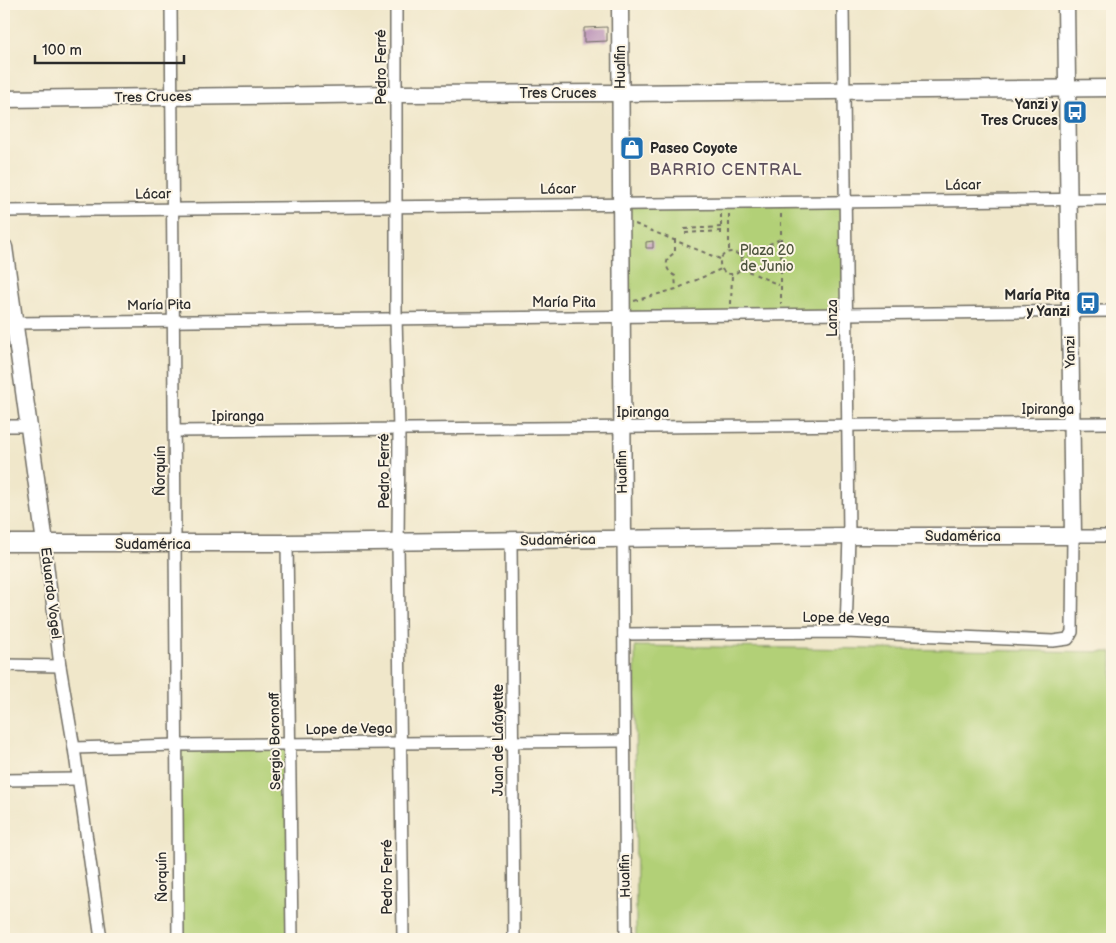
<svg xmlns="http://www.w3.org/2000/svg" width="1116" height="943" font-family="'Balsamiq Sans',sans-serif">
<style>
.green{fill:#b2d077;stroke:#6e7e51}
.building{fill:#be97ba}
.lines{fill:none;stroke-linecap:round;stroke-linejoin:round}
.street-casing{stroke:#706d63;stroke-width:14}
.secondary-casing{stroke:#706d63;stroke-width:19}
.path{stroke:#706d63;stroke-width:2;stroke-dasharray:4 4;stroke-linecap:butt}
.street{stroke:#fff;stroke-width:11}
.secondary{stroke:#fff;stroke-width:16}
.labels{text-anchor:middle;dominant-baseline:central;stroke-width:4;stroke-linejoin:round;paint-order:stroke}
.street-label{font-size:14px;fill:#2b2b2b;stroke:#fcf5e5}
.poi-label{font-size:14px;font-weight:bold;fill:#2b2b2b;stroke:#fcf5e5;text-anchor:end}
.park-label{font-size:14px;fill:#4d543e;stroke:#fcf5e5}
.quarter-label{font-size:16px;letter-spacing:1px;fill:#5e515d;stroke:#fcf5e5}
</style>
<rect width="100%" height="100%" fill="#fcf5e5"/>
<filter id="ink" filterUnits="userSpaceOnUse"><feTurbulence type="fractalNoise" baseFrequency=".02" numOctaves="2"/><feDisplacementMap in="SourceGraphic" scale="10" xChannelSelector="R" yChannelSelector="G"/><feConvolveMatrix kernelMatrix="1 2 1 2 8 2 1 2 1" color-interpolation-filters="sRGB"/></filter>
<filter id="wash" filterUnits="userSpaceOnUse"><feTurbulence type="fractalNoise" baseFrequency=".0096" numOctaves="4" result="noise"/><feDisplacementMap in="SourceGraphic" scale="20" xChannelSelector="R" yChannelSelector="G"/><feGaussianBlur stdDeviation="1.12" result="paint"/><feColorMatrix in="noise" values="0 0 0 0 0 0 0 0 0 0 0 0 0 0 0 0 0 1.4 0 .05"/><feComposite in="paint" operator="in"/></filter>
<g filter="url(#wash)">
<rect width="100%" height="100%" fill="#f0e7ca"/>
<g class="green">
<path d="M 846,202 L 847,314 L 622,317 L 622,203 Z"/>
<path d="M 635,646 L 1112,652 L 1112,939 L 636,939 Z"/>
<path d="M 176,745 L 291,745 L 292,939 L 178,939 Z"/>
</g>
<g id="blocks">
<g class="building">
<path d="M 607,27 L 607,41 L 584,42 L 584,28 Z"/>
<path d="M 653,241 L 653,248 L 646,248 L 646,242 Z"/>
</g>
</g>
</g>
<g filter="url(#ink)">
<use href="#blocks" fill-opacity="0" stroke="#706d63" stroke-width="1"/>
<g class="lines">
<g class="street-casing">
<g id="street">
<path d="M 171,4 L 178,939"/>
<path d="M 396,4 L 396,318 L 399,430 L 398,543 L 403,939"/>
<path d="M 843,4 L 849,536 L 846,632"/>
<path d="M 4,211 L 1112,199"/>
<path d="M 15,323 L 1112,311"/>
<path d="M 4,426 L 29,426"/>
<path d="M 175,431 L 1112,423"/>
<path d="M 623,540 L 626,939"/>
<path d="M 511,541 L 514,939"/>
<path d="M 45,543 L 60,666 L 74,748 L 101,939"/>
<path d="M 287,543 L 292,939"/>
<path d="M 624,634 L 846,632 L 1053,641 L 1068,639 L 1072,632 L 1073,536 L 1112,536"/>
<path d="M 4,665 L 60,666"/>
<path d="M 74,748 L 176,745 L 623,741"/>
<path d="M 4,780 L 77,779"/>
</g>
</g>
<g class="secondary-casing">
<g id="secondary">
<path d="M 620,4 L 623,540"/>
<path d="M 4,99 L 397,94 L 621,93 L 1112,88"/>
<path d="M 4,247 L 45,543"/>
<path d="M 4,543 L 287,543 L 849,536 L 1073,536 L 1066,4"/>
</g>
</g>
<g class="path">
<path d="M 721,214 L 721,234"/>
<path d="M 729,214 L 729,252"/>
<path d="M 781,214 L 781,304"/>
<path d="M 635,224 L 720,259"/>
<path d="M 721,231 L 685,233 L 685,229 L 721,227"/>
<path d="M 675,239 L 675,253 C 664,258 664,270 675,276 L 676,288"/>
<circle cx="731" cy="263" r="11"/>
<path d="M 740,258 L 780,239"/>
<path d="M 741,263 L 748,262"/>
<path d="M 741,268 L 779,285"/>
<path d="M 634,301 L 676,289 L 721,269"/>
<path d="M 731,304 L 732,274"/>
</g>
<use href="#street" class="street"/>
<use href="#secondary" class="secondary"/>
</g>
</g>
<defs>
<g id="bus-square" transform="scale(1.25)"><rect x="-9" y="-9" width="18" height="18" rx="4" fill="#1f6fb2" stroke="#fcf5e5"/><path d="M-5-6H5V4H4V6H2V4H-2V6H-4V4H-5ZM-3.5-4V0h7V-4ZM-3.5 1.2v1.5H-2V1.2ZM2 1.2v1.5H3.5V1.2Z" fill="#fff"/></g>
<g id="shop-square" transform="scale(1.25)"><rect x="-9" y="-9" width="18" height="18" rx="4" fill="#1f6fb2" stroke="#fcf5e5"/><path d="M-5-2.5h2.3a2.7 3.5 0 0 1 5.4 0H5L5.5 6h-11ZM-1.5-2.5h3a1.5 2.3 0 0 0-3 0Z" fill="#fff"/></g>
</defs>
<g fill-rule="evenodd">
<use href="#bus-square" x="1075" y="112"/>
<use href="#shop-square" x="632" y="148"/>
<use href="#bus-square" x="1088" y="303"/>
</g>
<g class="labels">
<g class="street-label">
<text transform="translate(381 67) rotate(-90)">Pedro Ferré</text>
<text transform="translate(620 67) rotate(-90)">Hualfin</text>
<text x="558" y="93">Tres Cruces</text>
<text transform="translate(153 97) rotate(-1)">Tres Cruces</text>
<text transform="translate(963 185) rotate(-1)">Lácar</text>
<text transform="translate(558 189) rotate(-1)">Lácar</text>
<text transform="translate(153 194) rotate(-1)">Lácar</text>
<text x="564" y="302">María Pita</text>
<text transform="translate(159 305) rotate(-1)">María Pita</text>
<text transform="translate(832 318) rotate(-90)">Lanza</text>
<text transform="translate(1070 352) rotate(-91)">Yanzi</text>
<text x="1048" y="409">Ipiranga</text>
<text x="643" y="412">Ipiranga</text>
<text x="238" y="416">Ipiranga</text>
<text transform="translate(160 471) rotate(-90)">Ñorquín</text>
<text transform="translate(384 471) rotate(-90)">Pedro Ferré</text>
<text transform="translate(622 472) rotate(-91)">Hualfin</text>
<text x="963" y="536">Sudamérica</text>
<text transform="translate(558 540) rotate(-1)">Sudamérica</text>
<text x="153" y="544">Sudamérica</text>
<text transform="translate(51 593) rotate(83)">Eduardo Vogel</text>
<text transform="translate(846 618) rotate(1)">Lope de Vega</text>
<text transform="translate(349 729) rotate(-1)">Lope de Vega</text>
<text transform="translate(498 740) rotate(-90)">Juan de Lafayette</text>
<text transform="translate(275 741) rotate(-91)">Sergio Boronoff</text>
<text transform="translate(625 876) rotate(-91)">Hualfin</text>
<text transform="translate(162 877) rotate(-91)">Ñorquín</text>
<text transform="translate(387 877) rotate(-90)">Pedro Ferré</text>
</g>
<g class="poi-label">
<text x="1058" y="104">Yanzi y<tspan x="1058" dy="16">Tres Cruces</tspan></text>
<text x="650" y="148" text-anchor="start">Paseo Coyote</text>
<text x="1070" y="295">María Pita<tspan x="1070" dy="16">y Yanzi</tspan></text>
</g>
<g class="park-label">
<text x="767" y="250">Plaza 20<tspan x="767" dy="16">de Junio</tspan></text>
</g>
<g class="quarter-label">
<text x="726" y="170">BARRIO CENTRAL</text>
</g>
</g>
<rect width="1116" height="943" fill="none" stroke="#fcf5e5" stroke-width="20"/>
<path d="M35 55v8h149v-8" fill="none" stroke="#2b2b2b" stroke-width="2.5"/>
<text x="42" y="55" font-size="15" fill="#2b2b2b" stroke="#fcf5e5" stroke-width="4" paint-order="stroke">100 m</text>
</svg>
